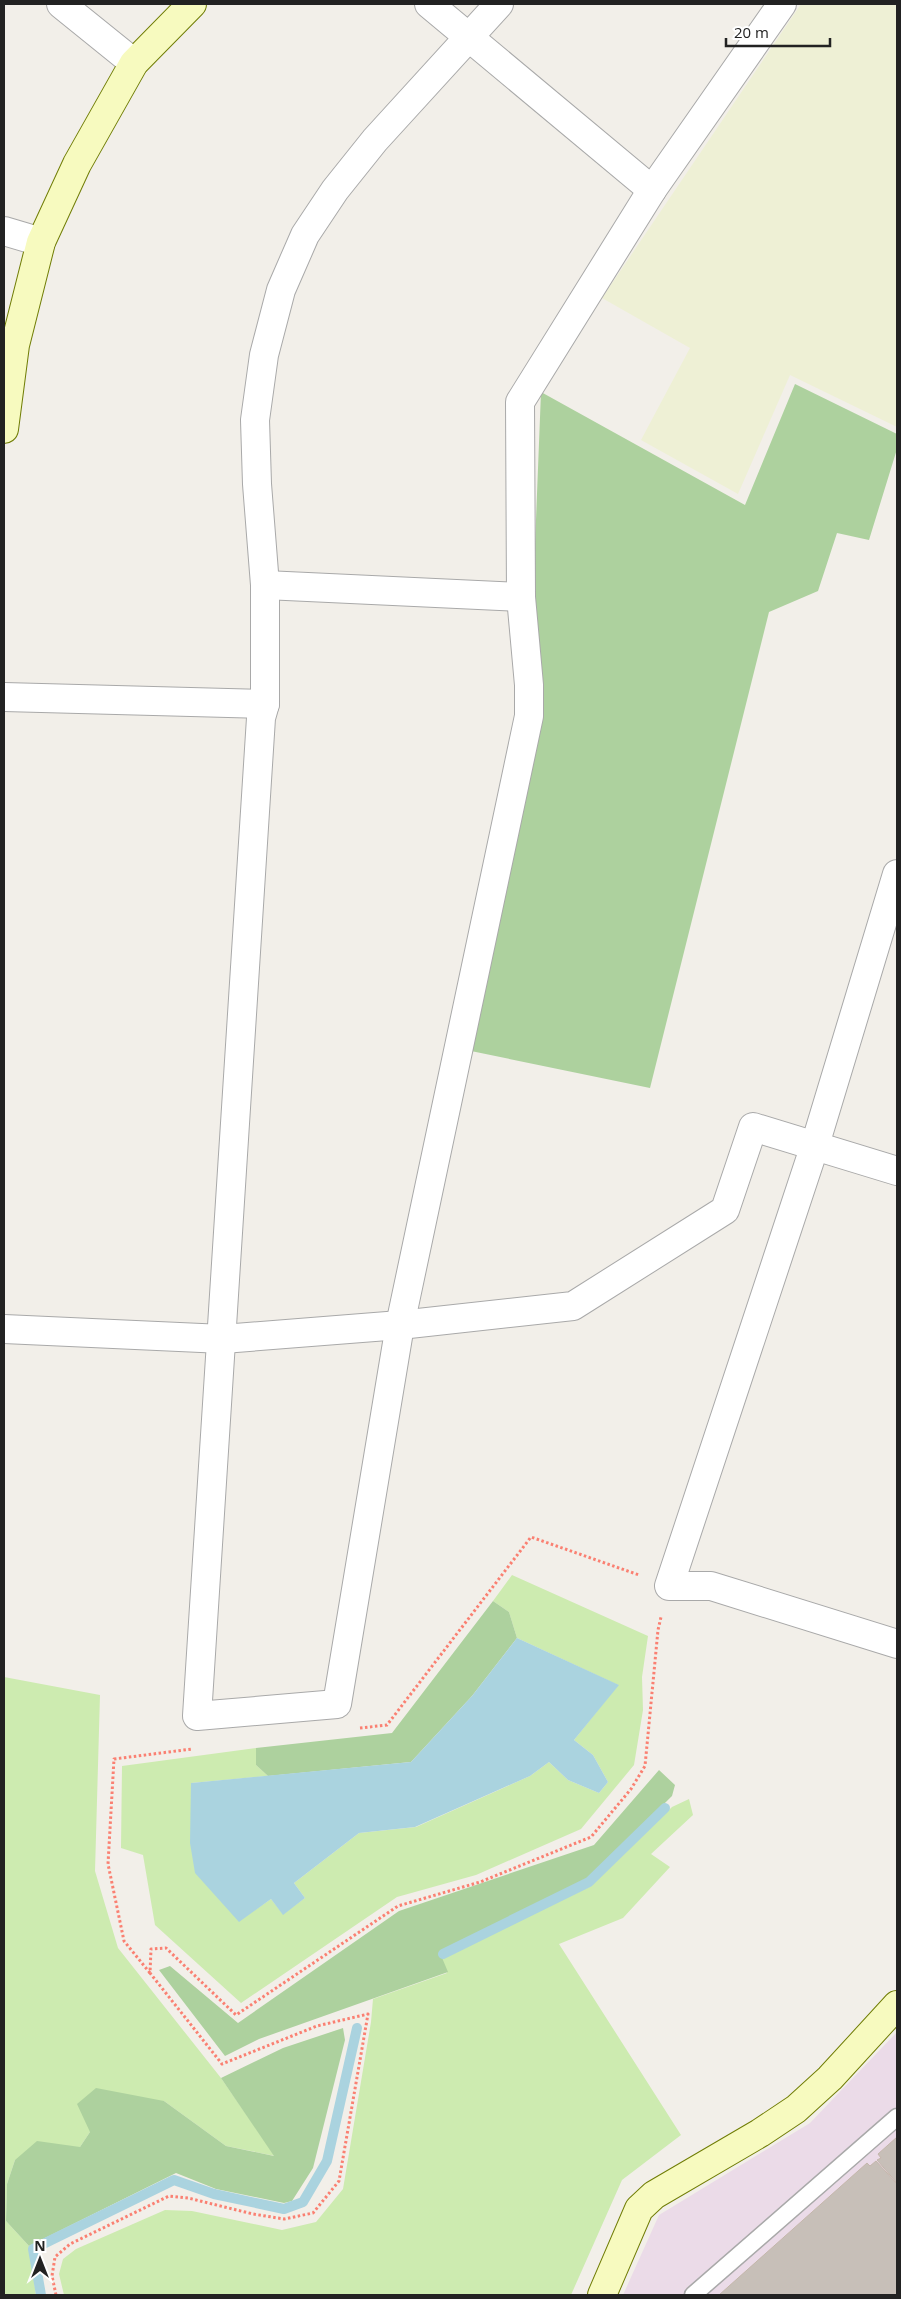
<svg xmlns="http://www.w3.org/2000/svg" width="901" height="2299" font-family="'Open Sans',sans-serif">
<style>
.industrial{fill:#ebdbe8}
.farmland{fill:#eef0d5}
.grass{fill:#cdebb0}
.forest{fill:#add19e}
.water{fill:#aad3df}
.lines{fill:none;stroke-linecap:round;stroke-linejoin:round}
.stream{stroke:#aad3df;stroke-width:10}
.building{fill:#c7bfb8;stroke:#c4b6ab}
.lane-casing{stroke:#a9a9a9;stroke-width:19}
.street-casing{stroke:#a9a9a9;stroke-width:30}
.secondary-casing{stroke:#707d05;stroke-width:30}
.path{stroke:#fa8072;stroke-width:3;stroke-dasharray:2.5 2.5;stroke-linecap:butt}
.lane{stroke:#fff;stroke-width:16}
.street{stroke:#fff;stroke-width:28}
.secondary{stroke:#f7fabf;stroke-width:28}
</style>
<rect width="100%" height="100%" fill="#f2efe9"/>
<path class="industrial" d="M 897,2032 L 897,2295 L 623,2295 L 659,2215 L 810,2123 Z"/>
<path class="farmland" d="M 801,4 L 897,4 L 897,427 L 790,375 L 738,494 L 641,440 L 690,348 L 602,298 Z"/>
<g class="grass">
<path d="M 512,1575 L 648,1636 L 642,1677 L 643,1710 L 634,1765 L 581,1829 L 476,1875 L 397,1897 L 241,2003 L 155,1925 L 143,1855 L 121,1848 L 122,1766 L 256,1748 L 256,1765 L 268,1776 L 191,1783 L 239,1921 L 271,1899 L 283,1914 L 305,1898 L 294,1883 L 359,1833 L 416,1827 L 530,1776 L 549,1762 L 568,1780 L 599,1793 L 608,1782 L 593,1755 L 574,1740 L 618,1685 L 517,1638 L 509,1612 L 493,1601 Z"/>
<path d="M 4,1677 L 100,1695 L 95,1871 L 118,1948 L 221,2078 L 275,2156 L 226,2146 L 164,2101 L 90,2132 L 80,2147 L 15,2160 L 7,2184 L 6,2221 L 29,2246 L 36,2295 L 4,2295 Z"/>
<path d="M 689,1799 L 693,1815 L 651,1854 L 670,1867 L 623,1918 L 559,1944 L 681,2135 L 622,2180 L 571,2295 L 64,2295 L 59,2274 L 63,2259 L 76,2249 L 165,2210 L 192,2211 L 282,2230 L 316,2222 L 343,2189 L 371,2022 L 373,1999 L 447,1973 L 441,1958 L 591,1886 L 672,1807 Z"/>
</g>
<g class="forest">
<path d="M 795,384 L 897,434 L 897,449 L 869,540 L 837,533 L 818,591 L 769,612 L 650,1088 L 471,1051 L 533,596 L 541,392 L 745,505 Z"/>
<path d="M 493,1601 L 509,1612 L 517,1638 L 472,1696 L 411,1762 L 268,1776 L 256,1765 L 256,1748 L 392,1733 Z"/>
<path d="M 659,1770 L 675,1785 L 672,1796 L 588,1879 L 440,1953 L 448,1972 L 259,2039 L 225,2056 L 159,1970 L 170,1966 L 238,2023 L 399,1911 L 594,1845 Z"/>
<path d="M 343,2028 L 345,2040 L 313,2168 L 292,2201 L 284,2203 L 216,2189 L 176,2173 L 29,2246 L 6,2221 L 7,2184 L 15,2160 L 37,2141 L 80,2147 L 90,2132 L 77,2104 L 96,2088 L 164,2101 L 226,2146 L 274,2156 L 221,2078 L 283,2048 Z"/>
</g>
<path class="water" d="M 517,1638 L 619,1685 L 574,1740 L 593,1755 L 608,1782 L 599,1793 L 568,1780 L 549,1762 L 530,1776 L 415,1827 L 359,1833 L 294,1883 L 305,1898 L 283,1915 L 271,1899 L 239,1922 L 195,1873 L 190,1843 L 191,1783 L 411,1762 L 472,1696 Z"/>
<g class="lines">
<g class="stream">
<path d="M 443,1954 L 589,1882 L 665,1808"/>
<path d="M 41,2295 L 33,2249 L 174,2180 L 214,2194 L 284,2209 L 303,2202 L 327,2161 L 357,2028"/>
</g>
</g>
<g class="building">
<path d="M 897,2137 L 897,2183 L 877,2160 L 881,2158 L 878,2154 Z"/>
<path d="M 876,2161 L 897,2184 L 897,2295 L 719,2295 L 867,2163 L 870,2166 Z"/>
</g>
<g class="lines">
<g class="lane-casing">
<path id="lane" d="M 693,2295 L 897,2117"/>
</g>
<g class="street-casing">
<g id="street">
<path d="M 61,4 L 134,63"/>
<path d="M 429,4 L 652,190"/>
<path d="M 499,4 L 375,140 L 335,190 L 305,235 L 281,290 L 264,355 L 255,420 L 257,484 L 265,585 L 265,704 L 261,718 L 197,1716 L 337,1704 L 400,1325 L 529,716 L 529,685 L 521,597 L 520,402 L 652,190 L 782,4"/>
<path d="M 4,231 L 41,242"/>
<path d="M 265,585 L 521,597"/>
<path d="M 4,697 L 265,704"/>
<path d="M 897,874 L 815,1145 L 669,1586 L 711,1586 L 897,1644"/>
<path d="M 4,1329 L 223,1339 L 400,1325 L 573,1306 L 725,1210 L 753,1127 L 897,1171"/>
</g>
</g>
<g class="secondary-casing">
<g id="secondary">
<path d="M 4,429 L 15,345 L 41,242 L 77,164 L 134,63 L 192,4"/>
<path d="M 602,2295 L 639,2209 L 654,2195 L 760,2133 L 796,2109 L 830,2078 L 897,2005"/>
</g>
</g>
<g class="path">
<path d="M 360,1728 L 387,1725 L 531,1537 L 639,1575"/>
<path d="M 150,1973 L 124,1941 L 108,1864 L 114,1759 L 192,1749"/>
<path d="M 56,2295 L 52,2276 L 55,2257 L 70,2244 L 169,2196 L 188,2198 L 253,2214 L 284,2219 L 313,2213 L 339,2181 L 368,2014 L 317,2026 L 222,2064 L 150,1973 L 151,1949 L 166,1948 L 236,2015 L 398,1906 L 480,1882 L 591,1837 L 631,1789 L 645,1766 L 658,1630 L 661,1617"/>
</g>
<use href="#lane" class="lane"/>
<use href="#street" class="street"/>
<use href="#secondary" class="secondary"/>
</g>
<rect width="901" height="2299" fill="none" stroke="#222222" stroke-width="10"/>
<g transform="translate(40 2259)" stroke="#ffffff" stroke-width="4" paint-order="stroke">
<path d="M0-4L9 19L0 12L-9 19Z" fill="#222222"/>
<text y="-8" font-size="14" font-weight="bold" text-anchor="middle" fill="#222222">N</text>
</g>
<path d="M726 38v8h104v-8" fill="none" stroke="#222222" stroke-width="2.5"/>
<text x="734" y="38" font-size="15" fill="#222222" stroke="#ffffff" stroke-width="4" paint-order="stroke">20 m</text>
</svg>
